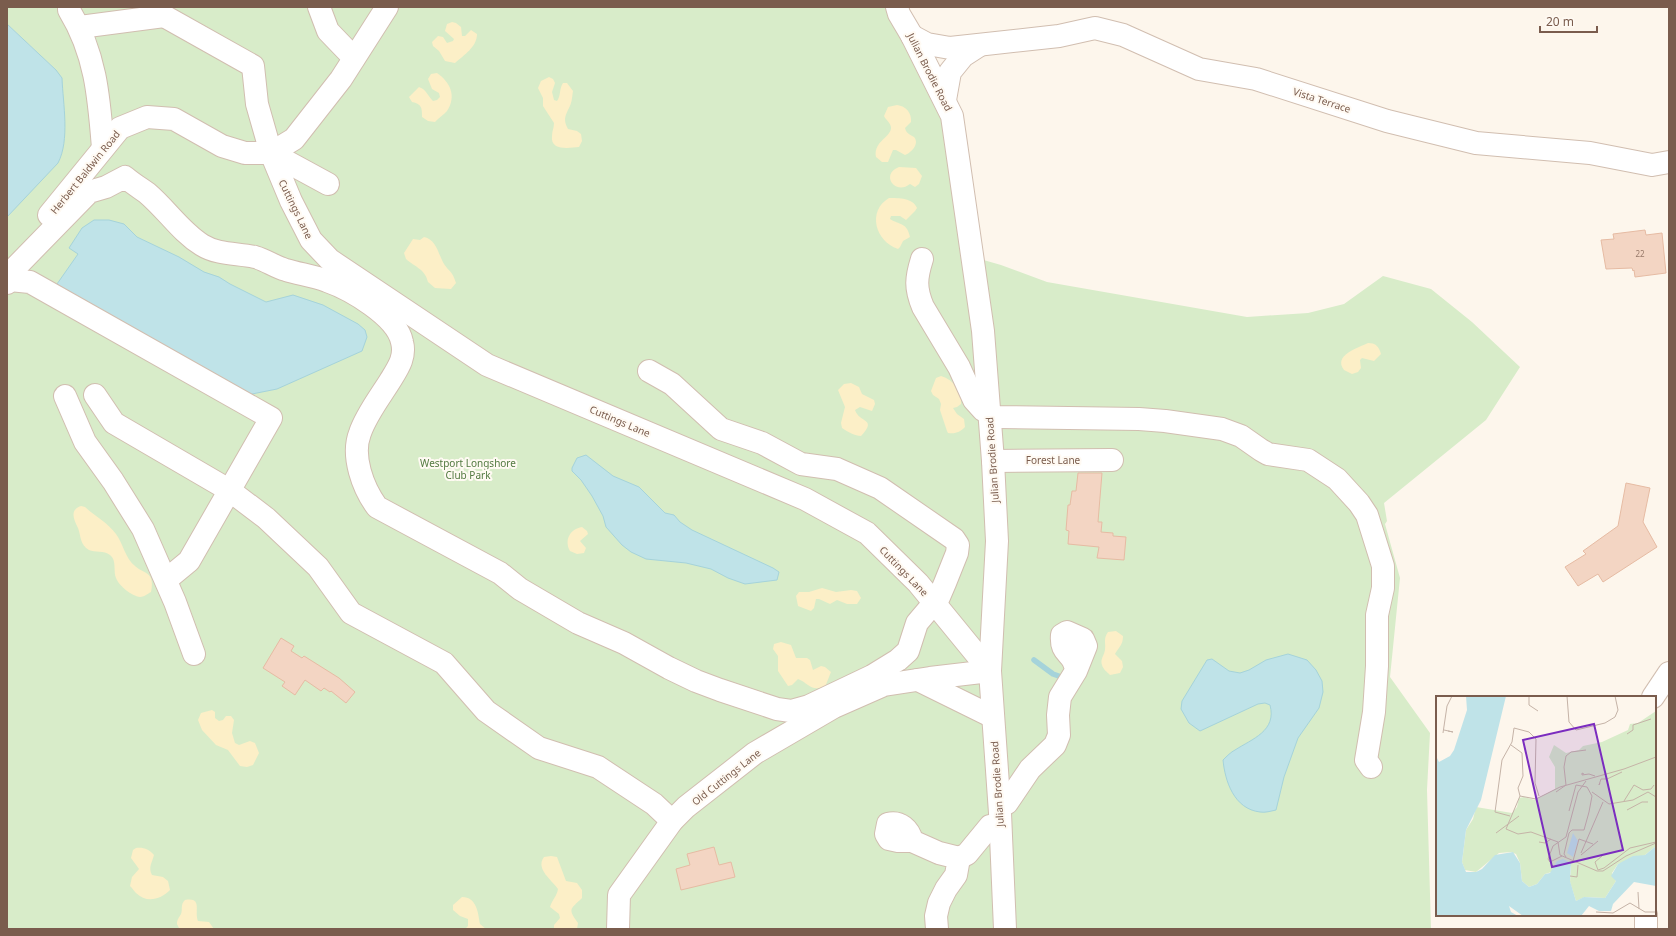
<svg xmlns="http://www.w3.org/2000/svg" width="1676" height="936" font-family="'Noto Sans',sans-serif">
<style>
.green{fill:#d8ecc9}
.sand{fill:#fcefc7}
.water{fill:#bfe3e8;stroke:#a5d3da}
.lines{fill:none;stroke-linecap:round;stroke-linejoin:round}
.stream{stroke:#a5d3da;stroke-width:5.5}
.building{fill:#f3d5c3;stroke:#e6bba3}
.minor-casing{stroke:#d1beb0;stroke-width:24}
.minor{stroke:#fff;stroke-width:22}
.labels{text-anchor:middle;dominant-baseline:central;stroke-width:4;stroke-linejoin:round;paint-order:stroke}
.number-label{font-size:8px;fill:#987a6a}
.street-label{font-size:10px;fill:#7a5c4d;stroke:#fffaf3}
.park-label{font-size:10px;fill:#537a41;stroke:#fffaf3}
.inset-road{fill:none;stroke:#c5b3a7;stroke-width:1}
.view{fill:#7b2cbf;fill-opacity:0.15;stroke:#7b2cbf;stroke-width:2}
.inset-edge{fill:none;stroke:#7a5c4d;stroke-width:2}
</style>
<rect width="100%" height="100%" fill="#fdf6ec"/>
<path class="green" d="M 7,7 L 893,7 L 942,115 L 966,255 L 1001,265 L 1047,282 L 1247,317 L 1308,313 L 1344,304 L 1383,276 L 1431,289 L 1472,322 L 1520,367 L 1486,420 L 1384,503 L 1387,521 L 1385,524 L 1400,578 L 1390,677 L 1430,733 L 1427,790 L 1431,929 L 7,929 L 7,217 L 29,192 L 56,70 L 7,24 Z"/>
<g class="sand">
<path d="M 452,22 L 456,23 L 461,27 L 462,36 L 465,36 L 471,30 L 477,34 C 477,47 464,55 455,63 L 445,61 L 439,51 L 433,46 L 432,42 L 438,36 L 443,37 L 447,43 L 453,41 L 454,39 L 445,31 L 447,24 Z"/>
<path d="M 437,73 C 450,82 457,96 447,111 C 444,115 438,118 435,122 L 428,121 L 422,117 C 422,108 422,104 412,102 L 409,97 L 419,87 C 427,90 427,95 433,101 L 437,100 L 440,97 L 439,93 L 432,89 L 428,79 L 431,74 Z"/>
<path d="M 549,77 L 553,79 L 555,83 L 552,92 L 554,100 L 557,101 C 561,96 559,89 563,83 L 567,83 L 573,91 C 572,97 572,103 569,108 C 565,116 563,120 568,129 L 577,131 L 581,134 L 582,141 L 579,147 C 569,148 550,151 552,136 C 552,131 554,128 554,123 L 543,106 L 543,98 L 538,88 L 541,81 Z"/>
<path d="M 897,105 C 906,106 912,113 911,122 L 905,128 L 906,131 C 908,134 911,135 914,137 C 920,144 911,153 905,155 L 896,150 L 893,150 L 888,162 L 882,162 L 876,157 C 873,141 892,137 891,127 C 890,122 886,120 884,116 L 888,107 Z"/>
<path d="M 899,167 L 916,168 L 922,176 L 919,184 L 915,187 L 910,184 C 895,196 880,174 899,167 Z"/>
<path d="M 889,198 C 899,198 913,198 917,208 L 915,211 L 906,220 L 900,216 L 891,216 L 890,219 C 899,225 907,222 910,237 L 903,241 L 900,247 L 898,249 C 875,241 867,211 889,198 Z"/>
<path d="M 424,237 C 437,240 438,254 444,264 C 450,273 452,270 456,283 L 451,289 L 435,288 L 428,282 C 425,269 415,267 406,259 L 404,253 L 413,239 L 420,240 Z"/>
<path d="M 1368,343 C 1375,343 1379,346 1381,354 L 1374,361 L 1362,358 L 1360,360 L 1361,368 L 1358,372 L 1352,374 L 1344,370 C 1333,355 1358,348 1368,343 Z"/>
<path d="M 941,376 C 954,380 962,391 961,404 L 957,407 L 953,408 L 957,414 L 964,419 L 965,427 C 960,432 956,434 948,433 L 947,431 L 940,410 L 941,404 L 939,399 L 933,395 L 931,391 L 936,378 Z"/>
<path d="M 851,383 L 859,387 L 862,394 L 874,400 L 875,404 L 872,411 L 860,407 L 855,410 C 859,423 878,418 861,436 C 855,436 848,432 842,428 L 841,423 L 845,407 L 838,390 L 844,384 Z"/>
<path d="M 81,506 L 85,507 C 95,516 108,523 116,534 C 123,543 125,558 135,566 C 145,575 155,571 151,592 C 147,594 144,597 140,597 C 132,596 119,586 116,578 C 113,571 117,560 110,555 C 104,550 95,553 89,550 C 80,545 81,536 78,528 C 74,520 69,510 81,506 Z"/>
<path d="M 582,527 L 587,531 L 588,534 L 580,541 L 586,548 L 584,553 L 577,554 L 570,551 C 564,540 570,529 582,527 Z"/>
<path d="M 822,588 L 836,592 L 851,590 L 857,591 L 861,598 L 857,604 L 847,604 L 837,600 L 830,604 L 819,599 L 816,599 L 814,608 L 811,611 L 798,606 L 796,596 L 799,592 L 809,592 Z"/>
<path d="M 1116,631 L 1123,636 C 1123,645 1119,647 1115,654 L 1122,661 L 1123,667 L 1120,673 L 1110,675 C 1107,672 1103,669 1102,665 C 1100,659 1104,656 1105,650 C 1106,642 1103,639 1108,632 Z"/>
<path d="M 781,642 L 791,645 L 796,658 L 807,658 L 810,660 L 813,670 L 821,666 L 825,667 L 831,672 L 825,687 C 809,691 810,684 798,679 L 792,685 L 788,686 L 778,671 L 778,656 L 773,649 L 774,644 Z"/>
<path d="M 212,710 L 215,712 L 215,718 L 219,721 L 223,720 L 226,716 L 231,716 L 234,720 L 232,733 L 235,743 L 239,745 L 250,741 L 255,743 L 259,753 L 253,765 L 247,767 L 240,766 L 228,750 L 216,745 L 202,730 L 198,720 L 201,713 Z"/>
<path d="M 136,848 C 143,847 149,849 154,855 C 152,863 148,867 152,875 L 163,877 L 168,881 L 170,890 C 161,899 147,904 136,893 C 134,891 133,889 130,886 L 132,877 L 139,869 L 131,858 L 133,850 Z"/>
<path d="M 551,856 L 557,857 L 566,881 L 577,883 L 582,890 L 582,898 C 571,909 567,908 578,923 L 577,929 L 554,929 L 554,925 L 560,918 L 559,914 L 550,907 C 552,900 557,896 558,889 C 552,880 535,869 544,857 Z"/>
<path d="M 462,897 C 477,897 478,913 480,924 L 486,929 L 465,929 L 468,926 L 468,919 L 460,916 L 453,910 L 453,905 Z"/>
<path d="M 185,900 C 203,897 194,911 198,921 L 209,922 L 214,929 L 179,928 L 177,924 C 177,919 179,918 181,914 C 183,909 180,905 185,900 Z"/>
</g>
<g class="water">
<path d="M 7,24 L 56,70 L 62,78 C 63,104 70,140 58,163 L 7,217 Z"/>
<path d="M 94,220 L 109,220 L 124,224 L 137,237 L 179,257 L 204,272 L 219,277 L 230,284 L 266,302 L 293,295 L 323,305 L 358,324 L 365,330 L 367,337 L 362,351 L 277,389 L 247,395 L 119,327 L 57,284 L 78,254 L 69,248 L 82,228 Z"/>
<path d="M 586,455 L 613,476 L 639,487 L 665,513 L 674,515 L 680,522 L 692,530 L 773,568 L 779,572 L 777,580 L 745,584 L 728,578 L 711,569 L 686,563 L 646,559 L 631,552 L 622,545 L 606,527 L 603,516 L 592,496 L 581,480 L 572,471 L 572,468 L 577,458 Z"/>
<path d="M 1288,654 L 1307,660 L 1316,670 L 1322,681 L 1323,692 L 1319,708 L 1298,738 L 1284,777 L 1276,810 C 1271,811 1265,813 1260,812 C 1234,809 1225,781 1223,760 C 1227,756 1231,752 1235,750 C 1252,739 1277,731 1270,705 L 1265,703 L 1258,704 L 1200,731 L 1189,723 L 1181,709 L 1182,701 L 1207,660 L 1212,659 L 1229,671 L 1240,673 L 1249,670 L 1266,660 Z"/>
</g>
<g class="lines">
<path class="stream" d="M 1034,660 L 1053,674 L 1067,679"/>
</g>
<g class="building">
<path d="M 1645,230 L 1646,235 L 1662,233 L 1666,273 L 1635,277 L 1634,270 L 1633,271 L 1632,268 L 1606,269 L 1601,240 L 1614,239 L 1613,234 Z"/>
<path d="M 1078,473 L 1102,473 L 1098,522 L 1102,522 L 1101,532 L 1113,533 L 1113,536 L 1126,537 L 1124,560 L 1097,558 L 1099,547 L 1068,544 L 1069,531 L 1066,530 L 1068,505 L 1070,505 L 1072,491 L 1076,491 Z"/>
<path d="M 1626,483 L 1650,488 L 1643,522 L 1657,547 L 1603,582 L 1598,574 L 1578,586 L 1565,567 L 1586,554 L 1583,551 L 1618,526 Z"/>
<path d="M 281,638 L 294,646 L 291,651 L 302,658 L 304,656 L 339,678 L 355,692 L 346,703 L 331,691 L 330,692 L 324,688 L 321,691 L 305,680 L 295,695 L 282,686 L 285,682 L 263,668 Z"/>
<path d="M 714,847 L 719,865 L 731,862 L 735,877 L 681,890 L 676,869 L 690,865 L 687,854 Z"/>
</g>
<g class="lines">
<g class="minor-casing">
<g id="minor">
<path d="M 69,7 L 69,10 C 96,54 99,98 103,148"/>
<path d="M 156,7 L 164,16 L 253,66 L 257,104 L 271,153 L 291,201 L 311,240 L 330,260 L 487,365 L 805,499 L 867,533 L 918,583 L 990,671"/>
<path d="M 319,7 L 328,31 L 354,58"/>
<path d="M 897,7 L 899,14 L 912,36 L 952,116 L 983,331 L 993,461 L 997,541 L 990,671 L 1000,813 L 1005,929"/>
<path d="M 80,27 L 164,16"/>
<path d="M 912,36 L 927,44 L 950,48 L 1059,36 L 1095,28 L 1123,35 L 1199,69 L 1256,79 L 1387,121 L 1476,143 L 1590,153 L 1652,165 L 1669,162"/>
<path d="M 945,100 L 950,72 L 963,56 L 980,45"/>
<path d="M 271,153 L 328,184"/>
<path d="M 49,215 L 120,128 L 147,117 L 174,119 L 222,146 L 245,153 L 271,153 L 294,139 L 341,79 L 387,7"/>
<path d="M 922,259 C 916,278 915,288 923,307 L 959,367 L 974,400 L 983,410 L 997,417 L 1139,419 L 1165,421 L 1222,429 L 1241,436 L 1261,450 L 1268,454 L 1308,460 L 1337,479 L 1359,503 L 1367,515 L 1383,566 L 1383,588 L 1377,615 L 1377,666 L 1374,712 L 1366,760 L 1371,767"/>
<path d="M 10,280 L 30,282 L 271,418 L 189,561 L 166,580"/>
<path d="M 7,283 L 10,280 L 9,274 L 89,192 L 106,187 L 125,177 C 132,183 140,188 147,193 C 167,210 181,232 202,245 C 218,255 238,253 255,257 C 266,260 275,267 286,270 C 299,274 314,276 327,281 C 350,289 397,316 402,342 C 406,357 398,368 390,381 C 380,397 366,415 360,433 C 351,456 363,488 377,507 L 500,573 L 520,589 L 578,623 L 624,643 L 669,668 L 696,681 L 720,690 L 777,709 L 791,711 L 809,706 L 872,676 L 898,660 L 908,651 L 917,623 L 939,597 L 945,583 L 957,553 L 958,545 L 954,539 L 880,488 L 837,469 L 801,464 L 762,443 L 721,429 L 672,384 L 649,371"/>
<path d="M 95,395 L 114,423 L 229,490 L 266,518 L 318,567 L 351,613 L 444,663 L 486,711 L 539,748 L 598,767 L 654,804 L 672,821"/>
<path d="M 65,396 L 85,442 L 113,481 L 143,529 L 175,602 L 194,654"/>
<path d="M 993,461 L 1112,460"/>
<path d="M 918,680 L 993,717"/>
<path d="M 1653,697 L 1669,673"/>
<path d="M 1007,803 L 1030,769 L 1055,745 L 1059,735 L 1058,715 L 1060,697 L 1076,671 L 1086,646 L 1083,639 L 1067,632 L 1062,635 C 1060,656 1074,651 1076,671"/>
<path d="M 912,841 C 909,829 900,821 888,824 L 886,834 L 889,839 L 898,841 L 912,841 L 939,853 L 959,858 L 956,875 L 946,889 L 939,903 L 936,916 L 937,929"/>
<path d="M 959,858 L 967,854 L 990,826"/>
<path d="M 1646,915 L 1646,929"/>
<path d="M 618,929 L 619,895 L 672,821 L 686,807 L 755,753 L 834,707 L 884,685 L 930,678 L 990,671"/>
</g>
</g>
<use href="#minor" class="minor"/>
</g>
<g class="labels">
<g class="number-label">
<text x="1640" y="253">22</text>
</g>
<g class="street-label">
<text transform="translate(930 72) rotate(63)">Julian Brodie Road</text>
<text transform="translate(1322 100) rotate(18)">Vista Terrace</text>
<text transform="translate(85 172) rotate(-51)">Herbert Baldwin Road</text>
<text transform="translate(296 209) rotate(64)">Cuttings Lane</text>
<text transform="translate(620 421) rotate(23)">Cuttings Lane</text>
<text transform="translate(992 460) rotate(-94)">Julian Brodie Road</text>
<text x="1053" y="460">Forest Lane</text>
<text transform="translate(904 571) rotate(46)">Cuttings Lane</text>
<text transform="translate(726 777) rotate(-38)">Old Cuttings Lane</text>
<text transform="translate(997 784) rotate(-94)">Julian Brodie Road</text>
</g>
<g class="park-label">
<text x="468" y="463">Westport Longshore<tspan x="468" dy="12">Club Park</tspan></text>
</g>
</g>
<g transform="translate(1436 696)">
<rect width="220" height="220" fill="#fdf6ec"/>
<path d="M 220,15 L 220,150 L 209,159 L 182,168 L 176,177 L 180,185 L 169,202 L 149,201 L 140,205 L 134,186 L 135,170 L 109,178 L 101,188 L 93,191 L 86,185 L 84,167 L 80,158 L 75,156 L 63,157 L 40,176 L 29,174 L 26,166 L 30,134 L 37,123 L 40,111 L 76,117 L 81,111 L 83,102 L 88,101 L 99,104 L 119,93 L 119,71 L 113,61 L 118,49 L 130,57 L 143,54 L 147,50 L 166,46 L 192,34 L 194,28 L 202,27 Z" fill="#d8ecc9"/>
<path d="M 30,0 L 70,0 L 45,104 L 30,134 L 26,166 L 30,176 L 40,176 L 46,173 L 59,159 L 77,156 L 84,167 L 86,185 L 93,191 L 101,188 L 109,178 L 114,177 L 121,165 L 127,163 L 135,167 L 134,185 L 140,205 L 148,201 L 169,202 L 180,185 L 175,180 L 182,168 L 197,160 L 209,159 L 220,150 L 220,190 L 198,186 L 177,208 L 175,215 L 163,215 L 153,210 L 145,220 L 87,220 L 73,210 L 75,216 L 82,220 L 0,220 L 0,60 L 3,66 L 14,60 L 18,54 L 31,14 ZM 137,137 L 142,145 L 137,161 L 131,157 Z" fill="#bfe3e8"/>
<path class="inset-road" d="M 93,0 L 93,9 L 102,15M 131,0 L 133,26 L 140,34 L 169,27 L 179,21 L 182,14 L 179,0M 8,34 L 17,36 L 12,35M 7,37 L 11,10 L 16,0M 191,38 L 197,34 L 197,29 L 215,23M 75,49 L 86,57 L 87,80 L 82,92 L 84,100M 220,61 L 188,73 L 124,91 L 100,103 L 84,100 L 70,133 L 82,138 L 95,136 L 122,146 L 124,159 L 161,175 L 167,175 L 190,160 L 220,147M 148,78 L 146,77 L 146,79 L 153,78 L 159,80M 164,87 L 163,89 L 165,83 L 171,83 L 186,76M 120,96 L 130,89 L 128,71 L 130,60 L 135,56 L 150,54M 156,96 L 173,108 L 197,104 L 212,96 L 220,101M 188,105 L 198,89 L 207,94 L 215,93 L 218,89M 191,114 L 206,106 L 212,106M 74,120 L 59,116 L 66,64 L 76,46 L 78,32 L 93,36 L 100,43 L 99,87 L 103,100M 60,137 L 83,120M 103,146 L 109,147 L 115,143M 145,157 L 167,106M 145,159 L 162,145M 126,160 L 114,166 L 112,163 L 117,150 L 130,141 L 142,96 L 150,85M 166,160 L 159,166 L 162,174 L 168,172 L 194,152 L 220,146M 130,161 L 128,158 L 133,137 L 136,134 L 148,134 L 153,116 L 156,100 L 151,91 L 140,89 L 133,115M 137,165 L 143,143 L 157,148M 134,180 L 141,181 L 142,169M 202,196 L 203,213M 160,216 L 177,217 L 194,207 L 209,216 L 220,216"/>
<path class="view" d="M 158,28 L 187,154 L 116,171 L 87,44 Z"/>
<rect width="220" height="220" class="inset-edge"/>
</g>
<rect width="1676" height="936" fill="none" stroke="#7a5c4d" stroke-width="16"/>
<path d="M1540 26v6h57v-6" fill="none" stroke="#7a5c4d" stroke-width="2"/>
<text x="1546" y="26" font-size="12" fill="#7a5c4d" stroke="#fffaf3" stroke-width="3" paint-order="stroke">20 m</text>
</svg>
